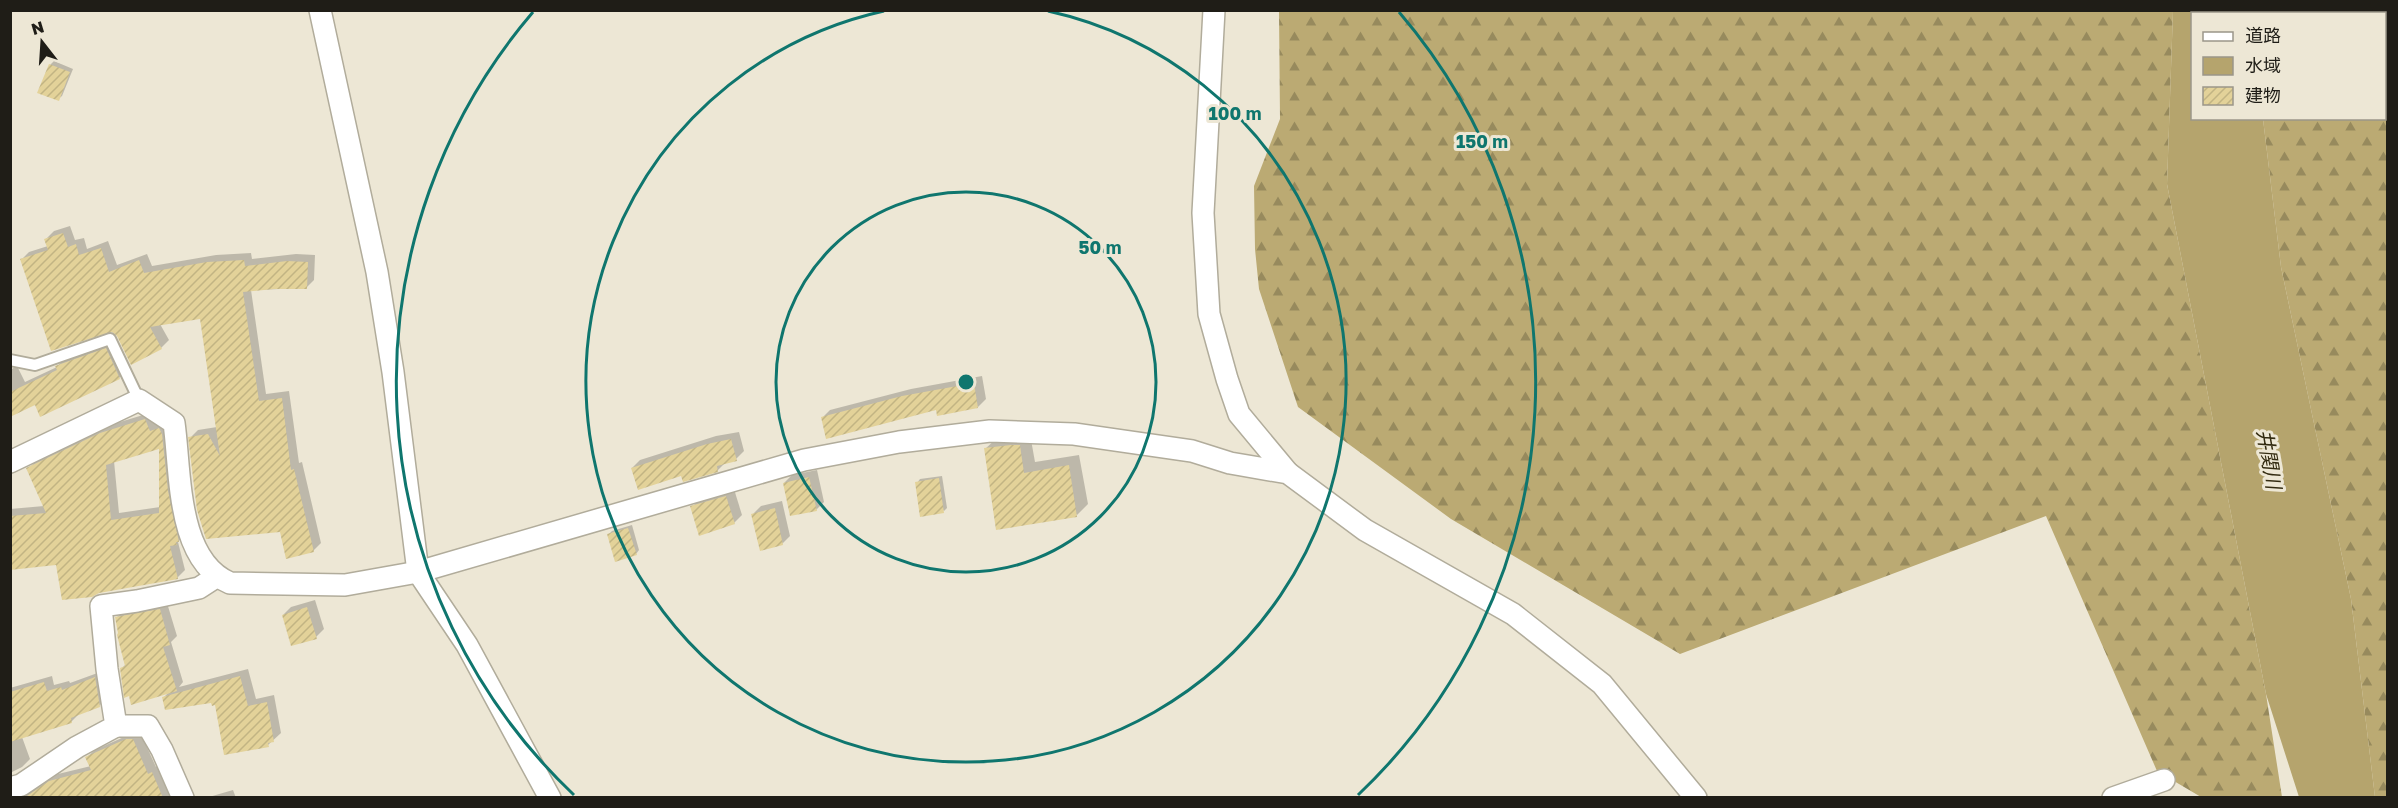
<svg xmlns="http://www.w3.org/2000/svg" width="2398" height="808" font-family="'Golos Text','Noto Sans JP',sans-serif">
<style>
.forest{fill:url(#forest-firs)}
.water{fill:#b5a46d}
.shadow{fill:#0003;fill-rule:evenodd}
.building{fill:url(#building-hatch);fill-rule:evenodd}
.lines{fill:none;stroke-linecap:round;stroke-linejoin:round}
.service-casing{stroke:#b1ac9b;stroke-width:14}
.minor-casing{stroke:#b1ac9b;stroke-width:24}
.service{stroke:#fff;stroke-width:10}
.minor{stroke:#fff;stroke-width:21}
.ring{fill:none;stroke:#0f766e;stroke-width:3}
.labels{text-anchor:middle;dominant-baseline:central;stroke-width:6;stroke-linejoin:round;paint-order:stroke}
.water-label{font-size:20px;font-style:italic;fill:#332b11;stroke:#ede7d5}
.centre{fill:#0f766e;stroke:#ede7d5;stroke-width:3}
.ring-label{font-size:18px;text-anchor:middle;font-weight:bold;fill:#0f766e;stroke:#ede7d5;stroke-width:6;stroke-linejoin:round;paint-order:stroke}
</style>
<defs>
<pattern id="forest-firs" width="22" height="20" patternUnits="userSpaceOnUse" patternTransform="scale(1.5)"><rect width="22" height="20" fill="#bbaa73"/><path d="M5 1l3.5 6h-7zM16 11l3.5 6h-7z" fill="#978a5d"/></pattern>
<pattern id="building-hatch" width="6" height="6" patternUnits="userSpaceOnUse" patternTransform="scale(1.5)"><rect width="6" height="6" fill="#e3d299"/><path d="M-1 1l2-2M0 6l6-6M5 7l2-2" fill="none" stroke="#c2b483"/></pattern>
</defs>
<rect width="100%" height="100%" fill="#ede7d5"/>
<g class="forest">
<path d="M 1279,11 L 2173,11 L 2167,184 L 2266,694 L 2282,797 L 2201,797 L 2157,771 L 2046,516 L 1680,654 L 1451,519 L 1298,407 L 1259,289 L 1255,249 L 1254,186 L 1280,119 Z"/>
<path d="M 2250,11 L 2387,11 L 2387,797 L 2375,797 L 2351,599 L 2281,267 L 2263,119 L 2384,118 L 2384,14 L 2250,14 Z"/>
</g>
<path class="water" d="M 2173,11 L 2250,11 L 2250,13 L 2192,14 L 2192,118 L 2263,119 L 2281,267 L 2351,599 L 2375,797 L 2299,797 L 2266,694 L 2167,184 Z"/>
<g class="shadow">
<path d="M 54,61 L 73,69 L 62,96 L 58,99 L 50,65 Z"/>
<path d="M 70,226 L 75,240 L 84,238 L 87,249 L 108,241 L 117,265 L 147,254 L 152,266 L 216,255 L 251,253 L 252,259 L 296,254 L 315,255 L 314,280 L 306,288 L 251,290 L 266,394 L 289,391 L 299,463 L 302,462 L 321,543 L 313,551 L 281,530 L 190,438 L 198,430 L 217,427 L 201,318 L 160,324 L 169,340 L 161,348 L 118,335 L 22,259 L 29,252 L 48,246 L 46,239 L 54,231 Z"/>
<path d="M 113,342 L 126,371 L 119,378 L 36,403 L 10,415 L 10,370 L 17,366 L 25,382 L 57,367 L 64,359 Z"/>
<path d="M 982,376 L 986,399 L 978,407 L 822,418 L 830,410 L 911,389 Z"/>
<path d="M 153,412 L 167,421 L 184,535 L 178,542 L 185,570 L 177,578 L 58,563 L 10,568 L 10,509 L 44,506 L 28,469 L 36,461 L 110,425 ZM 161,447 L 160,507 L 119,513 L 114,461 Z"/>
<path d="M 739,432 L 744,451 L 736,459 L 726,462 L 718,470 L 682,474 L 632,468 L 640,460 L 716,436 Z"/>
<path d="M 1030,434 L 1035,462 L 1079,455 L 1088,504 L 1077,515 L 985,449 L 997,438 Z"/>
<path d="M 817,470 L 824,502 L 816,510 L 784,483 L 792,475 Z"/>
<path d="M 942,476 L 947,508 L 944,511 L 917,483 L 920,479 Z"/>
<path d="M 734,489 L 742,515 L 734,523 L 692,507 L 700,499 Z"/>
<path d="M 782,501 L 790,536 L 782,544 L 753,514 L 761,506 Z"/>
<path d="M 632,525 L 639,550 L 636,554 L 608,535 L 612,531 Z"/>
<path d="M 315,600 L 324,629 L 316,637 L 283,615 L 291,607 Z"/>
<path d="M 167,603 L 177,636 L 171,642 L 183,682 L 179,687 L 248,669 L 256,699 L 274,695 L 281,733 L 268,745 L 216,703 L 164,697 L 169,692 L 121,669 L 126,664 L 117,617 L 125,610 Z"/>
<path d="M 103,671 L 107,698 L 99,706 L 79,714 L 71,722 L 22,737 L 30,759 L 22,767 L 10,773 L 10,688 L 52,676 L 54,685 L 69,681 L 70,683 Z"/>
<path d="M 135,732 L 140,732 L 156,767 L 159,766 L 174,798 L 10,798 L 16,794 L 34,790 L 58,774 L 91,766 L 87,757 L 95,750 Z"/>
<path d="M 233,790 L 236,798 L 209,798 L 209,797 Z"/>
</g>
<g class="building">
<path d="M 49,64 L 70,72 L 59,101 L 37,93 Z"/>
<path d="M 63,233 L 68,247 L 76,244 L 79,255 L 101,248 L 109,272 L 139,260 L 144,273 L 207,262 L 244,260 L 245,266 L 287,261 L 308,262 L 307,289 L 274,289 L 243,292 L 259,401 L 282,398 L 291,470 L 294,469 L 314,552 L 286,559 L 280,532 L 206,539 L 197,510 L 188,437 L 208,434 L 220,456 L 200,319 L 150,327 L 162,349 L 131,365 L 117,336 L 112,332 L 51,351 L 20,259 L 48,250 L 44,239 Z"/>
<path d="M 106,348 L 120,379 L 40,417 L 35,405 L 10,417 L 10,392 L 57,370 L 55,366 Z"/>
<path d="M 974,383 L 978,408 L 937,416 L 936,410 L 826,439 L 821,417 L 902,396 Z"/>
<path d="M 145,419 L 150,431 L 159,428 L 162,434 L 168,491 L 179,542 L 176,542 L 177,545 L 170,546 L 178,579 L 99,593 L 92,597 L 62,600 L 56,565 L 10,570 L 10,516 L 46,513 L 26,468 L 100,433 ZM 159,449 L 159,513 L 111,520 L 106,465 Z"/>
<path d="M 731,439 L 737,461 L 717,466 L 718,472 L 683,482 L 681,476 L 638,490 L 631,468 L 707,444 Z"/>
<path d="M 1011,445 L 1020,445 L 1024,473 L 1069,465 L 1077,517 L 996,530 L 984,448 Z"/>
<path d="M 809,477 L 817,511 L 790,516 L 783,483 Z"/>
<path d="M 939,478 L 944,513 L 920,517 L 915,482 Z"/>
<path d="M 726,496 L 735,524 L 699,536 L 690,506 Z"/>
<path d="M 775,508 L 783,545 L 760,551 L 751,514 Z"/>
<path d="M 628,528 L 637,555 L 615,562 L 607,534 Z"/>
<path d="M 307,607 L 317,639 L 291,646 L 282,615 Z"/>
<path d="M 160,609 L 170,645 L 163,647 L 177,691 L 131,705 L 129,696 L 124,698 L 120,668 L 125,666 L 117,635 L 118,633 L 115,617 Z"/>
<path d="M 240,676 L 248,706 L 267,702 L 274,742 L 268,743 L 269,747 L 224,755 L 215,705 L 212,706 L 211,703 L 165,710 L 162,697 Z"/>
<path d="M 95,677 L 100,707 L 71,718 L 72,723 L 10,742 L 10,692 L 44,682 L 47,691 L 61,687 L 62,690 Z"/>
<path d="M 126,739 L 133,739 L 148,774 L 152,772 L 163,798 L 24,798 L 49,781 L 91,770 L 85,757 Z"/>
</g>
<g class="lines">
<g class="service-casing">
<path id="service" d="M 10,360 L 35,365 L 110,339 L 139,400"/>
</g>
<g class="minor-casing">
<g id="minor">
<path d="M 320,10 L 377,272 L 393,372 L 418,572 L 467,645 L 550,798"/>
<path d="M 1214,10 L 1203,213 L 1209,314 L 1227,379 L 1239,414 L 1288,473"/>
<path d="M 10,462 L 139,400 L 174,423 C 181,472 176,560 230,583 L 345,585 L 418,572 L 804,460 L 899,442 L 990,431 L 1074,434 L 1192,451 L 1230,463 L 1288,473 L 1365,530 L 1513,614 L 1602,684 L 1696,798"/>
<path d="M 116,726 L 148,726 L 162,750 L 183,798"/>
<path d="M 10,788 L 21,785 L 77,747 L 116,726 L 107,669 L 101,606 L 137,601 L 199,588 L 216,577"/>
<path d="M 2113,798 L 2164,780"/>
</g>
</g>
<use href="#service" class="service"/>
<use href="#minor" class="minor"/>
</g>
<g class="ring">
<circle cx="966" cy="382" r="190"/>
<path d="M1048 11A380 380 0 1 1 884 11"/>
<path d="M574 795A569 569 0 0 1 533 12M1399 12A569 569 0 0 1 1358 795"/>
</g>
<g class="labels">
<g class="water-label">
<text transform="translate(2270 459) rotate(80)">井関川</text>
</g>
</g>
<circle cx="966" cy="382" r="9" class="centre"/>
<g class="ring-label">
<text x="1235" y="120">100 m</text>
<text x="1482" y="148">150 m</text>
<text x="1100" y="254">50 m</text>
</g>
<rect width="2398" height="808" fill="none" stroke="#1f1d17" stroke-width="24"/>
<rect x="2191" y="12" width="195" height="108" fill="#ede7d5" stroke="#9b9689" stroke-width="1.5"/>
<rect x="2203" y="32" width="30" height="9" fill="#ffffff" stroke="#9b9689" stroke-width="1.5"/>
<text x="2245" y="42" font-size="18" fill="#1f1d17">道路</text>
<rect x="2203" y="57" width="30" height="18" fill="#b5a46d" stroke="#9b9689" stroke-width="1.5"/>
<text x="2245" y="72" font-size="18" fill="#1f1d17">水域</text>
<rect x="2203" y="87" width="30" height="18" fill="url(#building-hatch)" stroke="#9b9689" stroke-width="1.5"/>
<text x="2245" y="102" font-size="18" fill="#1f1d17">建物</text>
<g transform="translate(42 42) rotate(343)" stroke="#ede7d5" stroke-width="4.5" paint-order="stroke">
<path d="M0-4.5L10 22L0 15L-10 22Z" fill="#1f1d17"/>
<text y="-9" font-size="16" font-weight="bold" text-anchor="middle" fill="#1f1d17">N</text>
</g>
</svg>
